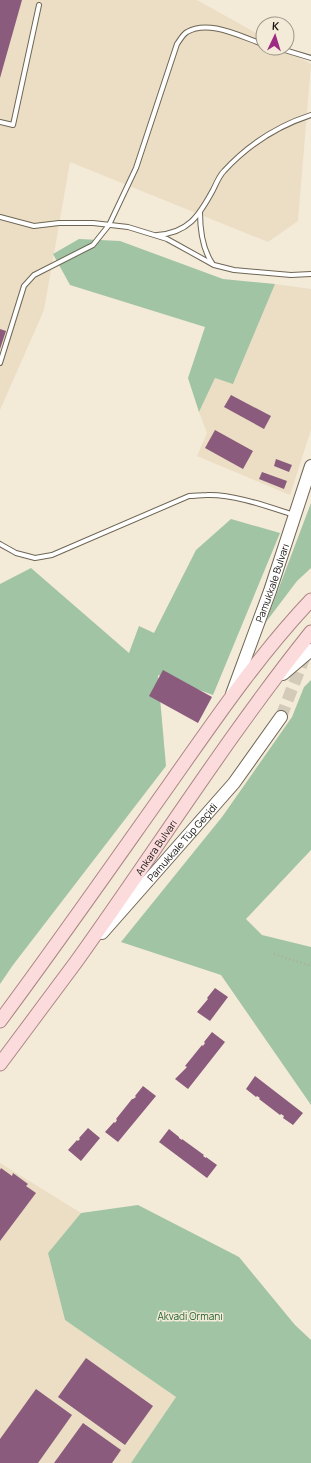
<svg xmlns="http://www.w3.org/2000/svg" width="311" height="1463" font-family="Manrope,sans-serif">
<style>
.built{fill:#ebdec4}
.green{fill:#a1c4a4}
.building{fill:#8a5b7d}
.lines{fill:none;stroke-linecap:round;stroke-linejoin:round}
.secondary-tunnel{stroke:#d3caba;stroke-width:12;stroke-dasharray:12 6;stroke-linecap:butt}
.lane-casing{stroke:#6e6655;stroke-width:6}
.secondary-casing{stroke:#6e6655;stroke-width:14}
.primary-casing{stroke:#aa8584;stroke-width:15}
.path{stroke:#b0a89a;stroke-width:2;stroke-dasharray:1 3;stroke-linecap:butt}
.lane{stroke:#fff;stroke-width:4}
.secondary{stroke:#fff;stroke-width:12}
.primary{stroke:#fcdbdc;stroke-width:13}
.labels{text-anchor:middle;dominant-baseline:central;stroke-width:3;stroke-linejoin:round;paint-order:stroke}
.street-label{font-size:10px;fill:#16130d;stroke:#f4ead8}
.park-label{font-size:10px;fill:#20622d;stroke:#f4ead8}
</style>
<rect width="100%" height="100%" fill="#f4ead8"/>
<g class="built">
<path d="M 0,0 L 197,0 L 263,37 L 263,48 L 282,48 L 311,64 L 298,221 L 268,242 L 70,162 L 44,310 L 0,410 Z"/>
<path d="M 275,284 L 311,289 L 311,430 L 290,495 L 197,456 L 207,433 L 199,412 L 215,378 L 233,383 Z"/>
<path d="M 0,1163 L 81,1213 L 48,1253 L 65,1320 L 176,1397 L 131,1463 L 0,1463 Z"/>
</g>
<g class="green">
<path d="M 79,239 L 120,241 L 223,279 L 275,284 L 233,384 L 215,378 L 199,412 L 188,378 L 205,327 L 70,285 L 53,254 Z"/>
<path d="M 311,503 L 311,568 L 297,581 L 266,622 Z"/>
<path d="M 231,519 L 280,533 L 213,695 L 158,675 L 166,766 L 13,965 L 0,984 L 0,584 L 31,568 L 129,653 L 139,626 L 154,633 L 196,550 Z"/>
<path d="M 311,680 L 311,850 L 246,919 L 262,935 L 311,947 L 311,1105 L 221,975 L 121,942 L 222,817 L 292,717 L 304,687 Z"/>
<path d="M 138,1205 L 239,1257 L 295,1325 L 311,1340 L 311,1463 L 131,1463 L 176,1397 L 65,1320 L 48,1253 L 81,1213 Z"/>
</g>
<g class="building">
<path d="M 0,0 L 22,0 L 0,78 Z"/>
<path d="M 0,329 L 6,331 L 0,349 Z"/>
<path d="M 231,395 L 271,416 L 264,429 L 224,407 Z"/>
<path d="M 215,430 L 253,451 L 243,469 L 205,448 Z"/>
<path d="M 276,459 L 292,465 L 289,472 L 274,466 Z"/>
<path d="M 262,472 L 287,481 L 284,489 L 259,479 Z"/>
<path d="M 163,670 L 212,697 L 198,723 L 149,696 Z"/>
<path d="M 215,988 L 228,997 L 210,1021 L 197,1012 L 208,999 L 207,998 Z"/>
<path d="M 212,1032 L 225,1042 L 188,1089 L 175,1079 L 187,1067 L 185,1066 L 202,1045 L 203,1046 L 205,1043 L 204,1042 Z"/>
<path d="M 255,1076 L 303,1113 L 293,1125 L 283,1118 L 284,1116 L 281,1114 L 280,1115 L 259,1099 L 260,1098 L 257,1096 L 256,1097 L 246,1089 Z"/>
<path d="M 143,1086 L 156,1096 L 118,1142 L 105,1132 L 114,1122 L 115,1123 L 117,1120 L 116,1119 L 132,1099 L 133,1099 L 136,1097 L 135,1096 Z"/>
<path d="M 88,1128 L 100,1138 L 81,1161 L 68,1150 L 77,1140 L 78,1141 L 80,1139 L 79,1138 Z"/>
<path d="M 169,1129 L 179,1137 L 179,1138 L 182,1140 L 182,1139 L 204,1155 L 203,1156 L 206,1158 L 206,1157 L 217,1165 L 207,1178 L 159,1142 Z"/>
<path d="M 1,1168 L 12,1176 L 13,1173 L 28,1184 L 26,1186 L 36,1193 L 0,1241 L 0,1170 Z"/>
<path d="M 86,1358 L 153,1406 L 125,1445 L 58,1397 Z"/>
<path d="M 36,1389 L 72,1415 L 38,1463 L 0,1463 L 0,1439 Z"/>
<path d="M 83,1423 L 121,1450 L 112,1463 L 54,1463 Z"/>
</g>
<g class="lines">
<path class="secondary-tunnel" d="M 281,717 L 306,653"/>
<g class="lane-casing">
<g id="lane">
<path d="M 278,48 L 311,58"/>
<path d="M 0,122 L 13,125 L 39,5"/>
<path d="M 200,212 C 200,230 202,248 212,263"/>
<path d="M 0,217 L 34,226 L 59,223 L 93,223 L 128,227 L 167,239 L 214,265 L 234,270 L 291,275 L 311,274"/>
<path d="M 157,235 C 188,233 199,216 213,190 C 216,184 219,176 224,171 C 248,145 277,126 311,115"/>
<path d="M 0,363 L 24,286 L 34,275 L 93,245 L 109,225 L 136,168 L 177,44 C 180,40 183,34 187,32 C 209,19 241,37 263,44"/>
<path d="M 0,544 L 16,553 L 35,558 L 52,555 L 189,496 C 195,496 201,495 207,495 C 234,494 269,507 294,515"/>
</g>
</g>
<g class="secondary-casing">
<g id="secondary">
<path d="M 283,674 L 311,650"/>
<path id="s1" d="M 232,694 L 270,591 L 311,466"/>
<path id="s2" d="M 102,933 L 234,783 L 281,717"/>
</g>
</g>
<g class="primary-casing">
<g id="primary">
<path d="M 0,1021 C 58,943 113,864 169,785 C 214,721 258,656 311,600"/>
<path id="s3" d="M 0,1064 C 25,1030 51,996 76,962 C 155,852 227,737 311,632"/>
</g>
</g>
<path class="path" d="M 274,954 L 311,966"/>
<use href="#lane" class="lane"/>
<use href="#secondary" class="secondary"/>
<use href="#primary" class="primary"/>
</g>
<g class="labels">
<g class="street-label">
<text stroke="none"><textPath href="#s1" startOffset="118">Pamukkale Bulvarı</textPath></text>
<text stroke="none"><textPath href="#s2" startOffset="121">Pamukkale Tüp Geçidi</textPath></text>
<text stroke="none"><textPath href="#s3" startOffset="267">Ankara Bulvarı</textPath></text>
</g>
<g class="park-label">
<text x="190" y="1316">Akvadi Ormanı</text>
</g>
</g>
<g transform="translate(275 36) rotate(4)"><circle r="19" fill="#f4ead8" stroke="#9b9487"/>
<path d="M0-3L7 15L0 10L-7 15Z" fill="#9f2a84"/>
<text y="-6" font-size="11" font-weight="bold" text-anchor="middle" fill="#16130d">K</text>
</g>
</svg>
